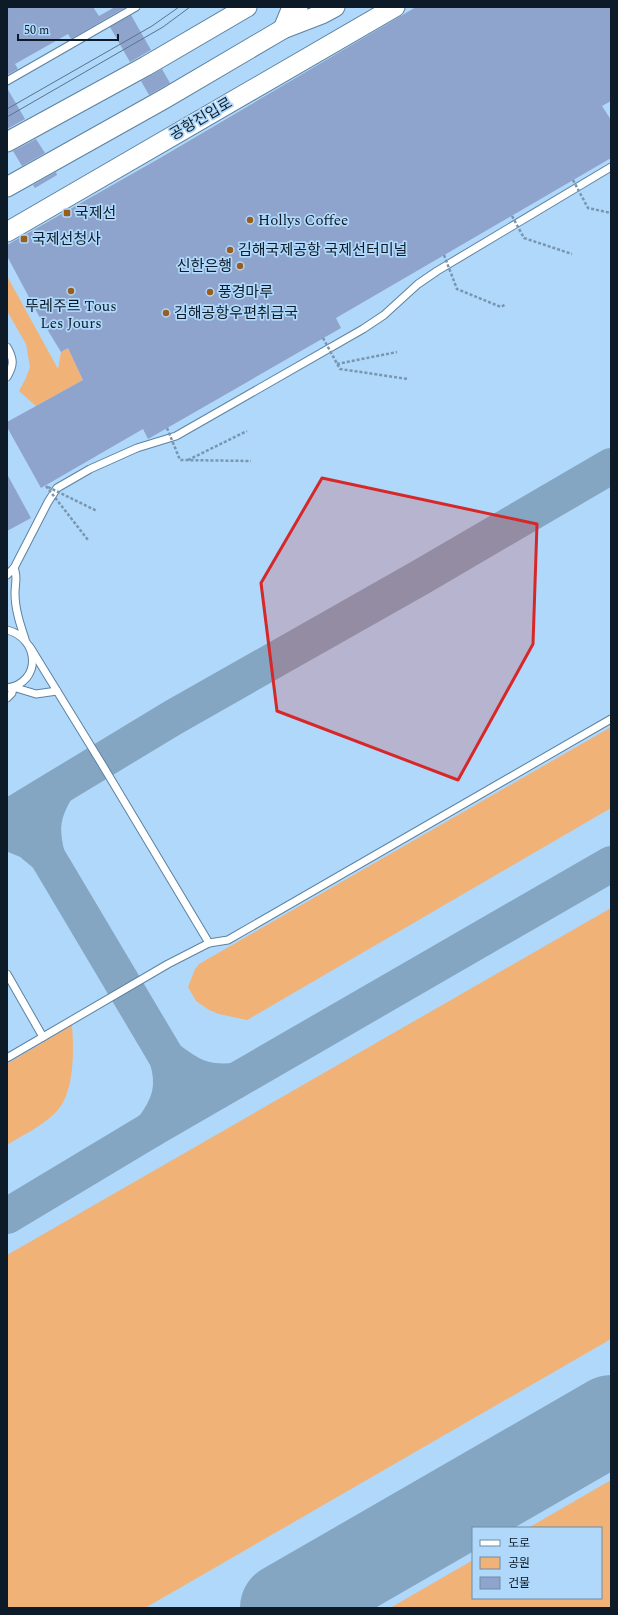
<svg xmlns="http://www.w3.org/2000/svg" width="618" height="1615" font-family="Spectral,'Noto Sans KR',serif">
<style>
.green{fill:#f1b277}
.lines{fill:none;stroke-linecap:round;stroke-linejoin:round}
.taxiway{stroke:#84a6c2;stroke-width:36}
.runway{stroke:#84a6c2;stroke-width:90}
.building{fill:#8fa4cc}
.service-casing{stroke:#5c82a1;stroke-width:9}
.secondary-casing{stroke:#5c82a1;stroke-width:21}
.path{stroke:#7796b0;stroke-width:2.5;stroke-dasharray:3 2;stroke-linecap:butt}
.service{stroke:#fff;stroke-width:7}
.secondary{stroke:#fff;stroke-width:19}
.tram{stroke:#59748b;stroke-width:1}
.path-bridge{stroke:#7796b0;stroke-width:2.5;stroke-dasharray:3 2;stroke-linecap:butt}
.marked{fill:#d62828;fill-opacity:0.2;stroke:#d62828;stroke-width:3;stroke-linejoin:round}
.poi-dot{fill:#995e1e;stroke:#b0d8fa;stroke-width:1.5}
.labels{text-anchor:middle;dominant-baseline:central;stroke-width:3.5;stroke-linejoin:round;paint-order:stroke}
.street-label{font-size:15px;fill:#0c1b27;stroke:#b0d8fa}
.poi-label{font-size:15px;fill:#0c1b27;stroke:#b0d8fa;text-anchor:start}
</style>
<rect width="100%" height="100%" fill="#b0d8fa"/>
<g class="green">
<path d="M 7,276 L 58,369 L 61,352 L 68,348 L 83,380 L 36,406 L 19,391 L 26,378 L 30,367 L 26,344 L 7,311 Z"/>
<path d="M 611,727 L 611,808 L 247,1020 L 219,1014 L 209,1010 L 196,1001 L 188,987 L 195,969 L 199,964 Z"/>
<path d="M 611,908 L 611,1339 L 145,1608 L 7,1608 L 7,1255 Z"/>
<path d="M 72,1025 C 74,1051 75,1096 54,1114 C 40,1127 23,1135 7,1145 L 7,1064 Z"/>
<path d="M 611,1480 L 611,1608 L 390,1608 L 473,1560 L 473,1598 L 601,1598 L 601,1528 L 528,1528 Z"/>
</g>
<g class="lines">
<g class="taxiway">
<path d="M 7,818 L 174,717 L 421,577 L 611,466"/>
<path d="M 7,832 L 29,841 L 47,856 C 40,828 42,813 57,788"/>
<path d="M 47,856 L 167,1058"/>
<path d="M 152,1129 C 170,1106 176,1086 167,1058 C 190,1076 204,1084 235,1081"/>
<path d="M 7,1216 L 152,1129 L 611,864"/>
</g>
<path class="runway" d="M 285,1608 L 611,1420"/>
</g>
<g class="building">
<path d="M 7,7 L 93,7 L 99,16 L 115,7 L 126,7 L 71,39 L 68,34 L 15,64 L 18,69 L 7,75 Z"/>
<path d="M 416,7 L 611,7 L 611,101 L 602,106 L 611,120 L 611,158 L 336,318 L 341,328 L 148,439 L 143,429 L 41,488 L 7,427 L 7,422 L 83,380 L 68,348 L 61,352 L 39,316 L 7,256 L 7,245 L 160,158 Z"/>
<path d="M 131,15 L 151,50 L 130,62 L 110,27 Z"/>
<path d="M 162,69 L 170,83 L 149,95 L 141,81 Z"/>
<path d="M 7,88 L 25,119 L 7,129 Z"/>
<path d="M 36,139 L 45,153 L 22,166 L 13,151 Z"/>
<path d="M 56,172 L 57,175 L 35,188 L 33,185 Z"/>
<path d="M 7,474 L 31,518 L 7,531 Z"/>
</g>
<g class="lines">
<g class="service-casing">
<g id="service">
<path d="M 7,81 L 136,7"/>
<path d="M 7,347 C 14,359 14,365 7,377"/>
<path d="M 14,568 C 18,577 15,583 15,593 C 15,609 20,624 25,639"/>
<path d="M 7,575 L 14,568 L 48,502 L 57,488 L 90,469 L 137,448 L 176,436 L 363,329 L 384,315 L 418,284 L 437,271 L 611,167"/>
<path d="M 7,630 C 40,638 42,683 7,688"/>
<path d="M 30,647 L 100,761 L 209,943"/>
<path d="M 7,698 L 12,693 L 13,687 L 36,694 L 57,691"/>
<path d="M 7,974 L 43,1037"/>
<path d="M 7,1058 L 168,964 L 209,943 L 228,940 L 611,719"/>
</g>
</g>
<g class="secondary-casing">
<g id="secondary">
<path d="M 283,29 L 290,12 L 298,7"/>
<path d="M 7,142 L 146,66 L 247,7"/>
<path d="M 7,187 L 164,99 L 283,29 L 322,14 L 335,7"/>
<path d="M 7,232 L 395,7"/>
</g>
</g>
<g class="path">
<path d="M 337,364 L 397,352"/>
<path d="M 188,460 L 247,431"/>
</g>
<use href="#service" class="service"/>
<use href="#secondary" class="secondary"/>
<g class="tram">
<path d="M 7,109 L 152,26 L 179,7"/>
<path d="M 7,117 L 163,27 L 190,7"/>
</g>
<g class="path-bridge">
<path d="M 573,180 L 588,208 L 611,213"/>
<path d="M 512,216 L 524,238 L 572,254"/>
<path d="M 444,255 L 457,289 L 501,307 L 506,304"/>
<path d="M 323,338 L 340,369 L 408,379"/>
<path d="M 167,428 L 180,460 L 251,461"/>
<path d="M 46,486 L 88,540"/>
<path d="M 48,487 L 97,511"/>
</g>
</g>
<path class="marked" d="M 322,478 L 537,524 L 533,644 L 458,780 L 277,711 L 261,583 Z"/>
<g class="poi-dot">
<rect x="63" y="209" width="8" height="8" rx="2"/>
<circle cx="250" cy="220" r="4"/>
<rect x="20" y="235" width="8" height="8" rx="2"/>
<circle cx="230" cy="250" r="4"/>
<circle cx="240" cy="266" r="4"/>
<circle cx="71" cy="291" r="4"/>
<circle cx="210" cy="292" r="4"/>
<circle cx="166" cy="313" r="4"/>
</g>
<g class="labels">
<g class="street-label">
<text transform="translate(201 119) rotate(-30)">공항진입로</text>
</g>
<g class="poi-label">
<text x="75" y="213">국제선</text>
<text x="258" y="220">Hollys Coffee</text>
<text x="32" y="239">국제선청사</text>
<text x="238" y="250">김해국제공항 국제선터미널</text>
<text x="232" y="266" text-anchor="end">신한은행</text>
<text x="218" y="292">풍경마루</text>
<text x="71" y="306" text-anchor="middle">뚜레주르 Tous<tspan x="71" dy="17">Les Jours</tspan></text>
<text x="174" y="313">김해공항우편취급국</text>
</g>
</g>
<rect width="618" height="1615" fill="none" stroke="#0c1b27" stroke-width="16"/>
<rect x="472" y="1527" width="130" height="72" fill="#b0d8fa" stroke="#6e8ca6"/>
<rect x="480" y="1540" width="20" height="6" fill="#ffffff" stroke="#6e8ca6"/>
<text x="508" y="1547" font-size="12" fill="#0c1b27">도로</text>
<rect x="480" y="1557" width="20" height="12" fill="#f1b277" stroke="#6e8ca6"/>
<text x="508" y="1567" font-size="12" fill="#0c1b27">공원</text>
<rect x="480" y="1577" width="20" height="12" fill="#8fa4cc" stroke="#6e8ca6"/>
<text x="508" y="1587" font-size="12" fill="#0c1b27">건물</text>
<path d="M18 34v6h100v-6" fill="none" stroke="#0c1b27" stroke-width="2"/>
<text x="24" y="34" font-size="12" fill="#0c1b27" stroke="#b0d8fa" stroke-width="3" paint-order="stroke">50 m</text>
</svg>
